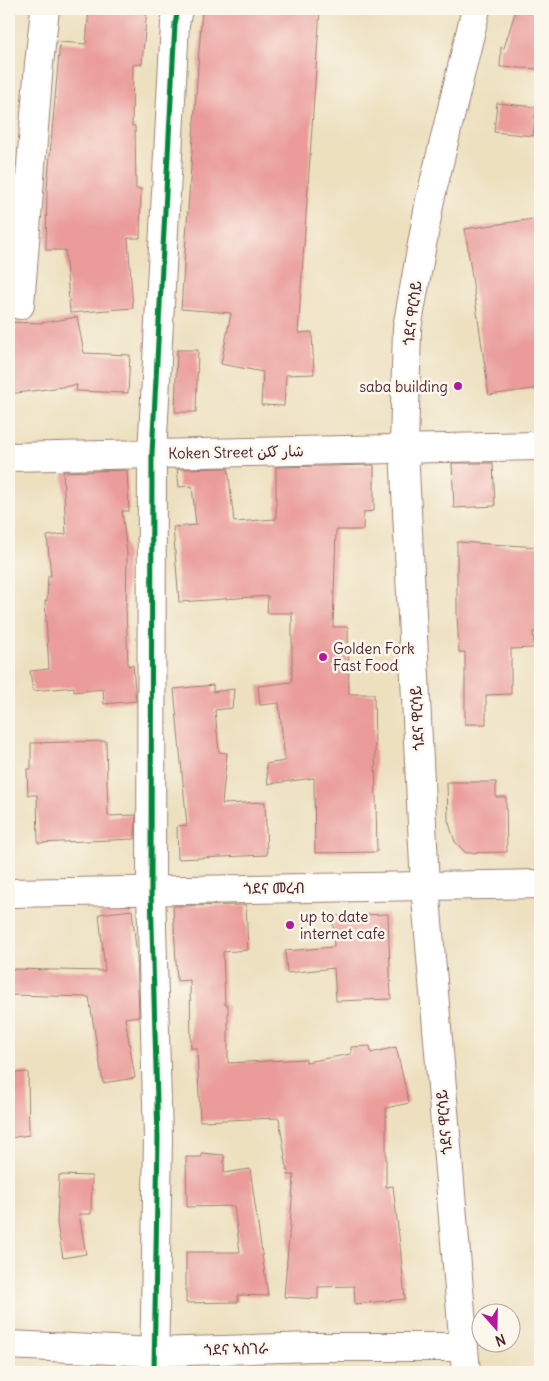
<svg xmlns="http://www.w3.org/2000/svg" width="549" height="1381" font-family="Delius,'Playpen Sans Arabic','Noto Sans Ethiopic',sans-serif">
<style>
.building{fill:#ea9b9a}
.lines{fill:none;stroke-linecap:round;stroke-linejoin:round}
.minor-casing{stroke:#9c8075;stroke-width:30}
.major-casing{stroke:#9c8075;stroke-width:30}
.minor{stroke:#fff;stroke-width:28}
.major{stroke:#fff;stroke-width:28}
.cycleway-casing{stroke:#fbf7ec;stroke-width:8}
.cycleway{stroke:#00873e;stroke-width:5}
.poi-dot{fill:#b5179e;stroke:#fbf7ec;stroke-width:2}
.labels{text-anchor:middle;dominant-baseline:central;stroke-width:5;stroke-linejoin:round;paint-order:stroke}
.street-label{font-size:15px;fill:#4a1f2b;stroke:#fbf7ec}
.poi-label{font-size:15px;fill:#4a1f2b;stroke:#fbf7ec;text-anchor:start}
</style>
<rect width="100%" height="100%" fill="#fbf7ec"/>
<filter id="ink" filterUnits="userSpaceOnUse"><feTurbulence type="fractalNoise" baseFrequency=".02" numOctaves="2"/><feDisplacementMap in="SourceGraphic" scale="10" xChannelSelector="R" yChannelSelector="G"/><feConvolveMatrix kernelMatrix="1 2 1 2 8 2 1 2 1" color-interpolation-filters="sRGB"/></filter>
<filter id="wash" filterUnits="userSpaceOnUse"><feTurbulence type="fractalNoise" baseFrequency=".0096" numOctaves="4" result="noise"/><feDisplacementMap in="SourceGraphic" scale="20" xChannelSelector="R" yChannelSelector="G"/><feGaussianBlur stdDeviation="1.12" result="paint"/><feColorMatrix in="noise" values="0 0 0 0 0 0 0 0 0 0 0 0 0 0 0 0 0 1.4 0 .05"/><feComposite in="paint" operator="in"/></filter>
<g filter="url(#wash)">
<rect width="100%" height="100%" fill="#ede0bf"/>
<g id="blocks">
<g class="building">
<path d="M 89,9 L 147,9 L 142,64 L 133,65 L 132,126 L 135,126 L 136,189 L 141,189 L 140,238 L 128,238 L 133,308 L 70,313 L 65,250 L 46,250 L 47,188 L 60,42 L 86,44 Z"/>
<path d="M 202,9 L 320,9 L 298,333 L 312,332 L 314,374 L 286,375 L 284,406 L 261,405 L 263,372 L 221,364 L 231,313 L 181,309 Z"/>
<path d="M 516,9 L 528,9 L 540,12 L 540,69 L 500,67 L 501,47 L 504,48 Z"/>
<path d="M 497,103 L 536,107 L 533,136 L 494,132 Z"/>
<path d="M 540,218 L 540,388 L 489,395 L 465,229 Z"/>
<path d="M 77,317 L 84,353 L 130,355 L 128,393 L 76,391 L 77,385 L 9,394 L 9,322 L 41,323 Z"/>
<path d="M 177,350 L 198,350 L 196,412 L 175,412 Z"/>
<path d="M 452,463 L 493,463 L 495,506 L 454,508 Z"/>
<path d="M 374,465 L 374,511 L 364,512 L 363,530 L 336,530 L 333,627 L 348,627 L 349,694 L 374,694 L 377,852 L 315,853 L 314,778 L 268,784 L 266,764 L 285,761 L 279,703 L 260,705 L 258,686 L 292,682 L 292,613 L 267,613 L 268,596 L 179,602 L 173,527 L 196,525 L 192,486 L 179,487 L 177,469 L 228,468 L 234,522 L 276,519 L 276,467 Z"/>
<path d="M 127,470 L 129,511 L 122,511 L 127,554 L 126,608 L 128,666 L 133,665 L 136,701 L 104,704 L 103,689 L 74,692 L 74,687 L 33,691 L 30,671 L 49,669 L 45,601 L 47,601 L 48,576 L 51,576 L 47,536 L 66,534 L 63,472 Z"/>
<path d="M 457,542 L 540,547 L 540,632 L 533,632 L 534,648 L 511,649 L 511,694 L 486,695 L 486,724 L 465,724 L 465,652 L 459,652 L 457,612 Z"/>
<path d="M 213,685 L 213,692 L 234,689 L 232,708 L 215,710 L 219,752 L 227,753 L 222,804 L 265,802 L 267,855 L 178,859 L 177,826 L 187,825 L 174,689 Z"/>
<path d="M 106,741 L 108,816 L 136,815 L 135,839 L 38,843 L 37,795 L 28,795 L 27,769 L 31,769 L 31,743 Z"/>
<path d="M 447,782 L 496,782 L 496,797 L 506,797 L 507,852 L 466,853 L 455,842 L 448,820 Z"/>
<path d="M 246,905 L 248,950 L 223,952 L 225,1005 L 228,1005 L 228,1063 L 306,1059 L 306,1062 L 351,1054 L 351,1047 L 370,1046 L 371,1053 L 396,1047 L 409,1103 L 386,1108 L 386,1187 L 393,1186 L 400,1245 L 405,1299 L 355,1304 L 354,1286 L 318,1287 L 318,1299 L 284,1297 L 294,1175 L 288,1175 L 279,1118 L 200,1121 L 197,1048 L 191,1048 L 190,980 L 177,981 L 173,906 Z"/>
<path d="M 132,910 L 137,957 L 139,1016 L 125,1018 L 135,1078 L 103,1083 L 89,997 L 9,995 L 9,969 L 105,971 L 99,914 Z"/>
<path d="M 388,914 L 391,999 L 336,1001 L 334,968 L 287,973 L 285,951 L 334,947 L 333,916 Z"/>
<path d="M 28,1072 L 29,1135 L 9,1138 L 9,1073 Z"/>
<path d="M 201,1153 L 224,1155 L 224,1173 L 250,1169 L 268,1296 L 238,1295 L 238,1302 L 186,1303 L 186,1252 L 240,1252 L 234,1206 L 187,1207 L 186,1157 L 202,1157 Z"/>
<path d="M 59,1175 L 92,1176 L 91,1214 L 79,1214 L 86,1254 L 63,1258 L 57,1224 Z"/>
</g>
</g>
</g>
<g filter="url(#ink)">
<use href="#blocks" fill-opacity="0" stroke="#9c8075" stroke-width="1"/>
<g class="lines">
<g class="minor-casing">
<g id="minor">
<path d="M 20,305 L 39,64 L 45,9"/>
<path d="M 9,457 L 540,446"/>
<path d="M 9,893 L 540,884"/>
<path d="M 9,1345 L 154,1352 L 315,1347 L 463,1347"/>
<path d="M 154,1372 L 158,1138 L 151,891 L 152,454 L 175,24 L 178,9"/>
</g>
</g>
<g class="major-casing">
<path id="major" d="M 466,1372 L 425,886 L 404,448 L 407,328 L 430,200 L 476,9"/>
</g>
<use href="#minor" class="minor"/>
<use href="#major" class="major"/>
<g class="cycleway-casing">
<path id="cycleway" d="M 154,1372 L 158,1138 L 151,891 L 152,454 L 175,24 L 178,9"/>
</g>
<use href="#cycleway" class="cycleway"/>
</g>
</g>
<g class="poi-dot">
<circle cx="458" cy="386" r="5"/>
<circle cx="323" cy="657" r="5"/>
<circle cx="290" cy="925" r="5"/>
</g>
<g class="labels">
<g class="street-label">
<text transform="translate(412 313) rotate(-83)">ጎደና ዋርሳይ</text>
<text transform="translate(236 452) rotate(-1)">Koken Street شار ككن</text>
<text transform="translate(417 718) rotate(-93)">ጎደና ዋርሳይ</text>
<text transform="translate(274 888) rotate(-1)">ጎደና መረብ</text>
<text transform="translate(444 1122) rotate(-95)">ጎደና ዋርሳይ</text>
<text transform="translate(236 1349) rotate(-2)">ጎደና ኣስገራ</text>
</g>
<g class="poi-label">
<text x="448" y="386" text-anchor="end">saba building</text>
<text x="333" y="648">Golden Fork<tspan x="333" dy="17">Fast Food</tspan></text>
<text x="300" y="916">up to date<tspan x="300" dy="17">internet cafe</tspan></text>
</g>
</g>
<rect width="549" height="1381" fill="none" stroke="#fbf7ec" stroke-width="30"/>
<g transform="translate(496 1328) rotate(160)"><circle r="24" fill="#fbf7ec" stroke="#b4a19f"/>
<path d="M0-4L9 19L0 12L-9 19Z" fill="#b5179e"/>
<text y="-8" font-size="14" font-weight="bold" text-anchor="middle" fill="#4a1f2b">N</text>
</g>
</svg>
